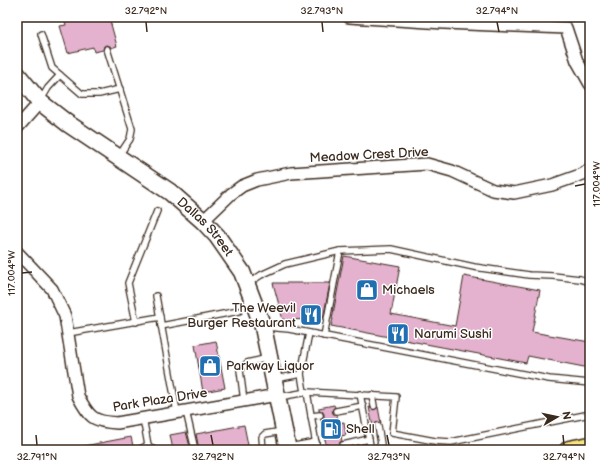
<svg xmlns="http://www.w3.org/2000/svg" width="607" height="467" font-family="'Balsamiq Sans',sans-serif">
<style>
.building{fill:#e4b1ce;stroke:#3b2a1e}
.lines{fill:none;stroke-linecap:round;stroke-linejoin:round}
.lane-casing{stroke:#3b2a1e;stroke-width:8}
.street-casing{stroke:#3b2a1e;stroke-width:14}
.secondary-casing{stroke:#3b2a1e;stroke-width:19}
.primary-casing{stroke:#3b2a1e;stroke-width:21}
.lane{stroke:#fff;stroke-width:5.5}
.street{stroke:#fff;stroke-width:11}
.secondary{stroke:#fff;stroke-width:16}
.primary{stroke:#f5e382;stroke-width:18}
.ticks{fill:none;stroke:#3b2a1e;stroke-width:1.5}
.labels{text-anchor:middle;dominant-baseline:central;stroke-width:3;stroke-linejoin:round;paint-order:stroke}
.street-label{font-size:13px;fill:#3b2a1e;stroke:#fff}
.poi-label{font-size:13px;fill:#3b2a1e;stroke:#fff;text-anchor:start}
.neatline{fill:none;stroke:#3b2a1e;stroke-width:1.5}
.ticks-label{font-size:10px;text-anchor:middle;fill:#3b2a1e}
</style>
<rect width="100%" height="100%" fill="#fff"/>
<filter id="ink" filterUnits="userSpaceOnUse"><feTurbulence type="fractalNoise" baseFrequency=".025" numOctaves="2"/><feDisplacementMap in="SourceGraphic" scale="8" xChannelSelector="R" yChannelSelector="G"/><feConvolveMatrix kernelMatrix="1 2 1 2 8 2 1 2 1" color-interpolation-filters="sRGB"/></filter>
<g filter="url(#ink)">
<g class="building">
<path d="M 64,17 L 87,17 L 88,19 L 97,17 L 109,17 L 117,46 L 111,48 L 110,46 L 106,45 L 104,46 L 103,50 L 94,52 L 93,47 L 68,53 L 60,26 L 66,25 Z"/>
<path d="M 344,256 L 400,266 L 391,314 L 455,326 L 464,276 L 540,290 L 532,332 L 590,342 L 590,366 L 584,367 L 528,356 L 526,363 L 331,326 L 333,319 L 332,319 Z"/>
<path d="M 273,283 L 330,283 L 323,319 L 283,320 Z"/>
<path d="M 216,341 L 225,388 L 203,392 L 195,345 Z"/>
<path d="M 334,405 L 335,407 L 332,410 L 333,413 L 337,415 L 338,423 L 344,422 L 346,435 L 341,436 L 342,441 L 340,442 L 339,446 L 340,448 L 344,450 L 331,450 L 330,445 L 326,444 L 325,439 L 324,439 L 321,419 L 324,417 L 324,414 L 322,411 L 319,411 L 319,408 Z"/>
<path d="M 369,407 L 374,410 L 378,407 L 381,423 L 379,422 L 376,423 L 374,427 L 373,427 Z"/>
<path d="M 244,425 L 249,450 L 199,450 L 196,434 Z"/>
<path d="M 186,432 L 191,450 L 173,450 L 170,435 Z"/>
<path d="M 131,437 L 133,446 L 129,447 L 129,450 L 85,450 L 84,446 Z"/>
</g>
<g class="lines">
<g class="lane-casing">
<g id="lane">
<path d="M 41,34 L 52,68 L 82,94 L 99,94 L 120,89"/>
<path d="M 107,49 L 132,129 L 130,139 L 118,157"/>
<path d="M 41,100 L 48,88 L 60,75"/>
<path d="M 249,283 L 261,275 L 285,264 L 340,251 L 391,249 L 474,267 L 529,275 L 553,276 L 580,279 L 590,282"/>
<path d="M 156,296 L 177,412"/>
<path d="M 136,322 L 128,283 L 157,211"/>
<path d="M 161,326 L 239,311"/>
<path d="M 266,327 L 289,329 L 549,379 L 590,383"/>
<path d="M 68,333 L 160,317"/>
<path d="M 324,336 L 340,251"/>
<path d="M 275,379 L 301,374"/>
<path d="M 304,392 L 301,374 L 309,333"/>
<path d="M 307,392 L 317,450"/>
<path d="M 360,394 L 371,450"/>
<path d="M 372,395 L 374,406"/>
<path d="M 279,397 L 307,392 L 396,397 L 392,433 L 435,441 L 451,442 L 590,414"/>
<path d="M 244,401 L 240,370 L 247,363 L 268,358"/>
<path d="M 186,411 L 195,450"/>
<path d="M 336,411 L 363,406"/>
<path d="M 311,416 L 320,415"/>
<path d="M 143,418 L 148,445 L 154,450"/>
<path d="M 343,445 L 369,439"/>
<path d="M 289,447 L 316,442"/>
<path d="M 138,450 L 148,445"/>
<path d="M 263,450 L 262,437 L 265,434 L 283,431"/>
<path d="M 319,450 L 327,448"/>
<path d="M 376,450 L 381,444 L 378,426"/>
</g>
</g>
<g class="street-casing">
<g id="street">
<path d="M 349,17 L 444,23 L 566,28 L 577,61 L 590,84"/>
<path d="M 17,128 L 40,102"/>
<path d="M 203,221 L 231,194 L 242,186 L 257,180 L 291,173 L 427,164 L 452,171 L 493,190 L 514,193 L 552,185 L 583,174 L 590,169"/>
<path d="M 17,252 L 52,289 L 65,316 L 78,396 C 89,417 93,422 117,423 L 277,395"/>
</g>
</g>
<g class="secondary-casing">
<g id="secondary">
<path id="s1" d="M 17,74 L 40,102 L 67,123 L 170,192 L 203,221 L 217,236 L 242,272 L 263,327 L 288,450"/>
</g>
</g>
<g class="primary-casing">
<path id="primary" d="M 569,450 L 590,446"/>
</g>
<use href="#lane" class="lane"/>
<use href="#street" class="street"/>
<use href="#secondary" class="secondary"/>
<use href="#primary" class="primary"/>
</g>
</g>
<path class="ticks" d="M 146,22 L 147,32M 322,22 L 323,32M 497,22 L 499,32M 575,186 L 585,184M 22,273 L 32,272M 36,435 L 37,445M 211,435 L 213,445M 387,435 L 389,445M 563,435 L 564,445"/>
<defs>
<g id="shop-square" transform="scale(1.15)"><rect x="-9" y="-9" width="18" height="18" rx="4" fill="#1f6fb2" stroke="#fff"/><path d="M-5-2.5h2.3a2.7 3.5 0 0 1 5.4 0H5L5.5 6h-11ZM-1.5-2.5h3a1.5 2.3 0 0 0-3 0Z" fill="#fff"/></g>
<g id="restaurant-square" transform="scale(1.15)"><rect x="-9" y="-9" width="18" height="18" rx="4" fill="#1f6fb2" stroke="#fff"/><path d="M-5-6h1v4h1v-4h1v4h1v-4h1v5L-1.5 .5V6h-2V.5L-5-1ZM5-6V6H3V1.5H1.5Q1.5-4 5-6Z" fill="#fff"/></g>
<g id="fuel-square" transform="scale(1.15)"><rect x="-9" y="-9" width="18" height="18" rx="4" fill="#1f6fb2" stroke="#fff"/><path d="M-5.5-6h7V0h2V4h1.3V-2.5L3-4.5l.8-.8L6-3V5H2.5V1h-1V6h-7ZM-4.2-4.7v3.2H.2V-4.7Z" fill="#fff"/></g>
</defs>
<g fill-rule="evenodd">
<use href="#shop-square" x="367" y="290"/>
<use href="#restaurant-square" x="311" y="315"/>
<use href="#restaurant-square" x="398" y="334"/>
<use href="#shop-square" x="210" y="366"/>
<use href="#fuel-square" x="331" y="429"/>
</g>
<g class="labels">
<g class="street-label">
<text transform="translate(369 155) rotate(-3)">Meadow Crest Drive</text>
<text stroke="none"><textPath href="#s1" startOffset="244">Dallas Street</textPath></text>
<text transform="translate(160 400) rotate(-9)">Park Plaza Drive</text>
</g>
<g class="poi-label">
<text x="382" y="290">Michaels</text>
<text x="296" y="308" text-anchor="end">The Weevil<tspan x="296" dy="15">Burger Restaurant</tspan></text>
<text x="414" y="334">Narumi Sushi</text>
<text x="226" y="366">Parkway Liquor</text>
<text x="346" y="429">Shell</text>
</g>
</g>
<rect width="607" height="467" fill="none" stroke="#fff" stroke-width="44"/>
<g transform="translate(557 417) rotate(81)" stroke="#ffffff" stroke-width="3" paint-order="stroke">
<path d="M0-3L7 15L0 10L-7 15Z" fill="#3b2a1e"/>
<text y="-6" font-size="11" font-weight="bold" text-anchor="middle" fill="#3b2a1e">N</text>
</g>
<rect x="22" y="22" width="563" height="423" class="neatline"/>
<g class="ticks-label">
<text x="146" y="14">32.792°N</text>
<text x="322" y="14">32.793°N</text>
<text x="497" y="14">32.794°N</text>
<text transform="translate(596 184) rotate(-90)" y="4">117.004°W</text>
<text transform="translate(11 273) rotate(-90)" y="4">117.004°W</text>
<text x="37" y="460">32.791°N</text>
<text x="213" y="460">32.792°N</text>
<text x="389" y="460">32.793°N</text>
<text x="564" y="460">32.794°N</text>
</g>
</svg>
